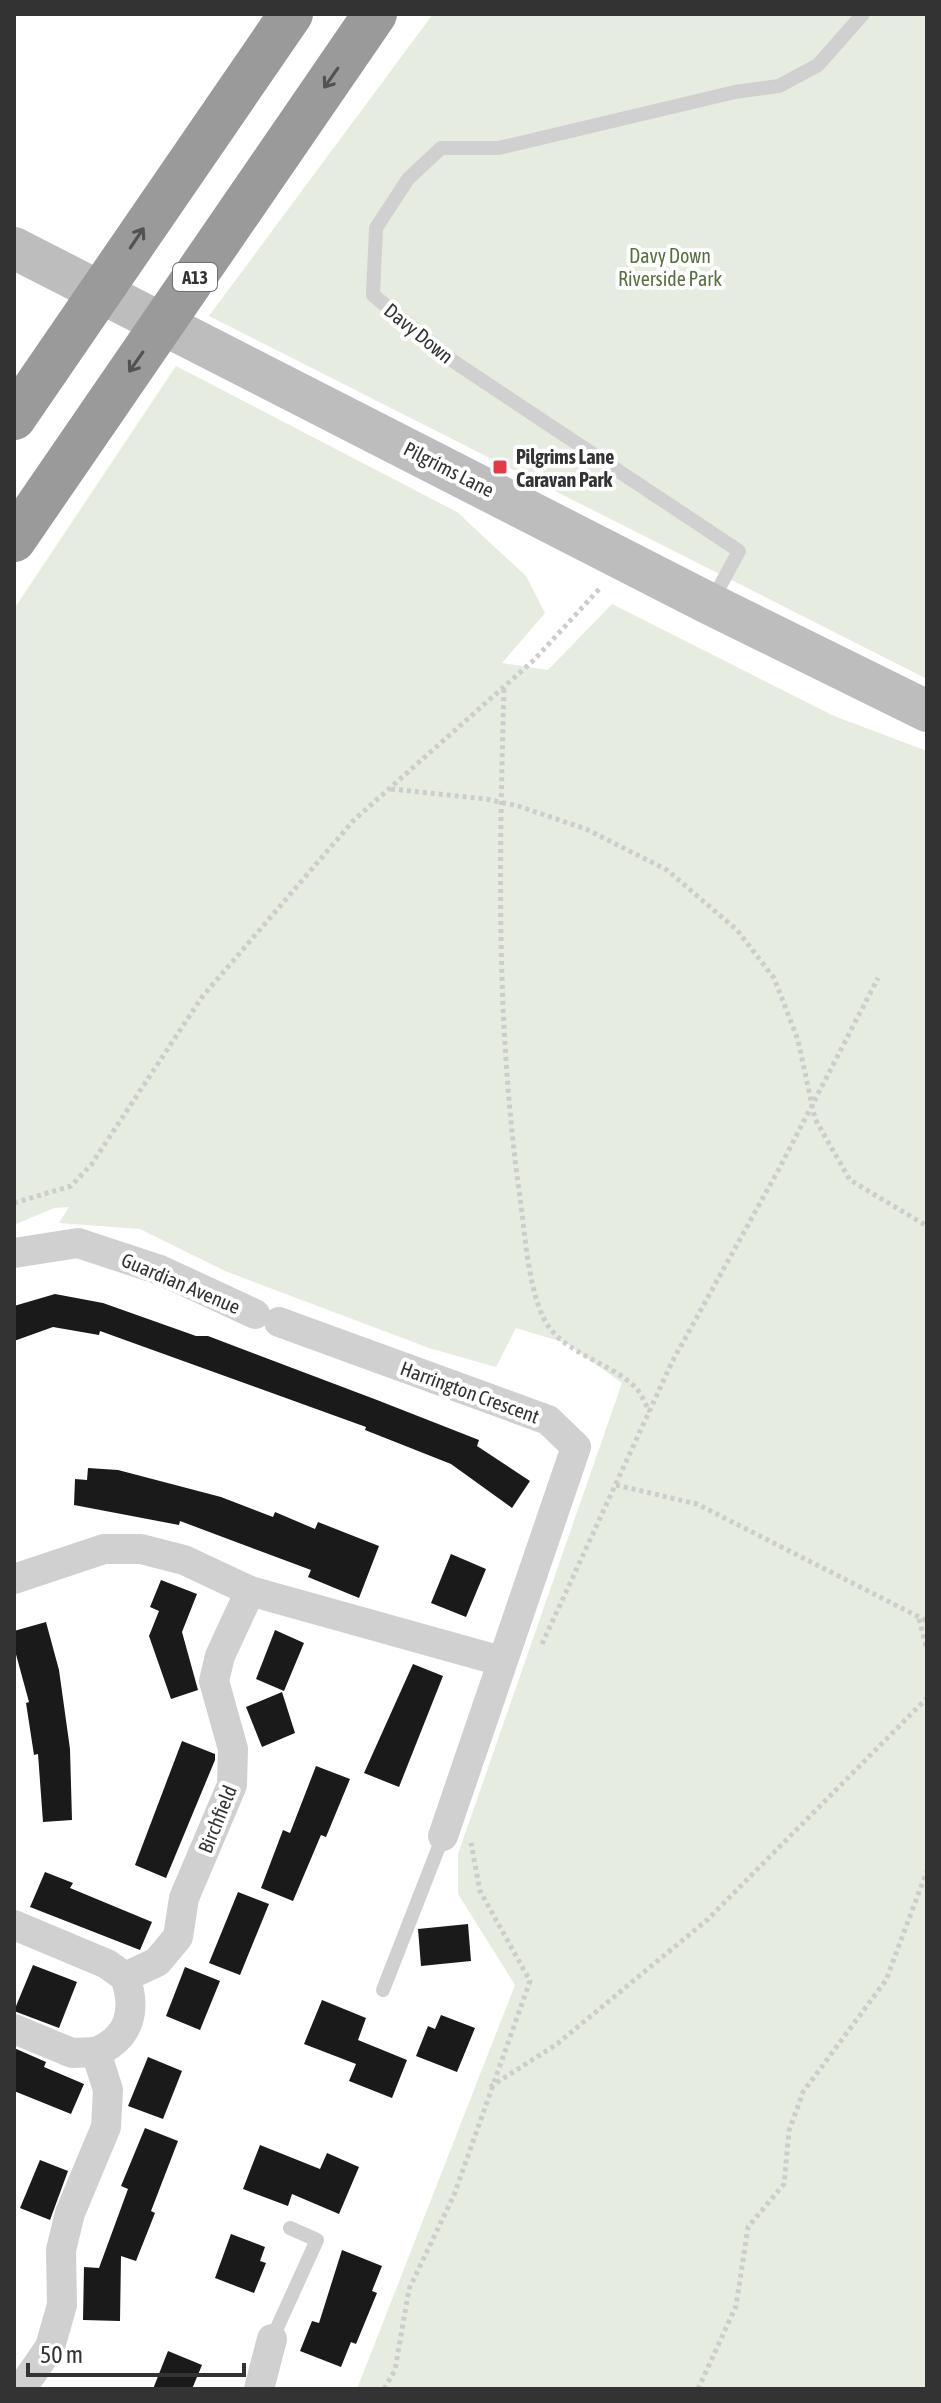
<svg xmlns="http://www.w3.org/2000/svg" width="941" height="2403" font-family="'Asap Condensed',sans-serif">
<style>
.green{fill:#e6ecdf}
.building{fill:#1a1a1a}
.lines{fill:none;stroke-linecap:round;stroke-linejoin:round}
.path{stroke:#cdcdcd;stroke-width:5;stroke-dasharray:4 4;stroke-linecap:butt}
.lane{stroke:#d0d0d0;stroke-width:14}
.street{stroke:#d0d0d0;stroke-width:30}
.secondary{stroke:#bdbdbd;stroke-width:42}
.highway{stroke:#9a9a9a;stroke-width:44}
.oneway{stroke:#525252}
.poi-dot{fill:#e63946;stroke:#fff;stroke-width:3}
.labels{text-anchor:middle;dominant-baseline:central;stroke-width:8;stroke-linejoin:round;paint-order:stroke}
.shield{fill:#fff;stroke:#707070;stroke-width:2}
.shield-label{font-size:18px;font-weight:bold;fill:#333}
.park-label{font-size:20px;fill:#56703f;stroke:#fff}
.street-label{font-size:20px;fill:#333;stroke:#fff}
.poi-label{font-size:20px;font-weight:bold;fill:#333;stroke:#fff;text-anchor:start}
</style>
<rect width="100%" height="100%" fill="#fff"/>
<g class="green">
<path d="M 433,14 L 927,14 L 927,679 L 209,316 Z"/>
<path d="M 176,366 L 457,512 L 526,576 L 545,613 L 502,663 L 548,670 L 612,604 L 834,716 L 927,751 L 927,2389 L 357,2389 L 515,1985 L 458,1894 L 458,1854 L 622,1383 L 566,1343 L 516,1328 L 496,1367 L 429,1348 L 225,1271 L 140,1229 L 59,1223 L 69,1207 L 54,1208 L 14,1225 L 14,609 Z"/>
</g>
<g class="building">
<path d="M 55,1294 L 103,1303 L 196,1336 L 208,1336 L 377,1400 L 479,1440 L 477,1446 L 530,1481 L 512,1508 L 451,1464 L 365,1430 L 366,1427 L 100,1331 L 99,1335 L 53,1327 L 14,1341 L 14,1306 Z"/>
<path d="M 88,1468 L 118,1470 L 221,1497 L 273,1517 L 275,1512 L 315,1529 L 318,1522 L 379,1546 L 359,1598 L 308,1577 L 311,1570 L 180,1521 L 179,1525 L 74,1505 L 75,1479 L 87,1480 Z"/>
<path d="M 451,1554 L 486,1569 L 466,1617 L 431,1603 Z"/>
<path d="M 161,1580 L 197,1594 L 182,1632 L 198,1690 L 171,1699 L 149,1636 L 159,1611 L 150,1607 Z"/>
<path d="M 46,1622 L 59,1670 L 70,1749 L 72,1820 L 43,1822 L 38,1754 L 34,1755 L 26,1703 L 29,1702 L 14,1647 L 14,1631 Z"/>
<path d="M 275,1630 L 304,1643 L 284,1691 L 256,1679 Z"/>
<path d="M 413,1664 L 443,1676 L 399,1787 L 364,1773 Z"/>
<path d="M 282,1692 L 295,1733 L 262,1747 L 246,1707 Z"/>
<path d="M 182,1741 L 215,1754 L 215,1760 L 166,1878 L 135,1865 Z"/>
<path d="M 316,1766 L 350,1779 L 326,1837 L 321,1835 L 293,1901 L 261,1888 L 283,1830 L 290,1833 Z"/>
<path d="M 45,1872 L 73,1883 L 70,1888 L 152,1922 L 140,1950 L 30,1907 Z"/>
<path d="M 238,1892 L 269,1904 L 240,1975 L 209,1963 Z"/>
<path d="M 468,1924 L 471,1961 L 421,1966 L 418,1929 Z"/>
<path d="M 33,1965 L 77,1982 L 59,2028 L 14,2011 Z"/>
<path d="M 185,1967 L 220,1981 L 200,2030 L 166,2016 Z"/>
<path d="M 322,2000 L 366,2018 L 358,2040 L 407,2060 L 392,2098 L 349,2081 L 356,2064 L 304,2044 Z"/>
<path d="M 441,2015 L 475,2028 L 457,2072 L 416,2056 L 428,2026 L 435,2029 Z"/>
<path d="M 14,2048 L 46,2062 L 44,2067 L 84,2084 L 71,2114 L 14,2091 Z"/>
<path d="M 148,2057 L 182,2071 L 163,2119 L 128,2106 Z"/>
<path d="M 145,2128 L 178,2141 L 151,2211 L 155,2213 L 136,2261 L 121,2256 L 120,2321 L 83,2320 L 84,2267 L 99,2268 L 128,2189 L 121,2186 Z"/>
<path d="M 260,2145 L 320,2169 L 327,2153 L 359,2167 L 339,2214 L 292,2194 L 288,2206 L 243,2189 Z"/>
<path d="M 40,2160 L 68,2171 L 50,2220 L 20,2208 Z"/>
<path d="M 231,2234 L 265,2247 L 260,2261 L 266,2263 L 254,2293 L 215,2278 Z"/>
<path d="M 342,2250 L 382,2266 L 372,2291 L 377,2293 L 356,2344 L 351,2342 L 341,2367 L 300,2351 L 312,2321 L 319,2323 Z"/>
<path d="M 168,2351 L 202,2365 L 192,2389 L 153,2389 Z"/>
</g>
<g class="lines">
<g class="path">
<path d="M 504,689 C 499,861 496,1026 520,1198 C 525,1233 528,1285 543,1317 C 560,1353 608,1361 634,1386 C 641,1392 645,1404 650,1412"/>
<path d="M 391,789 L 486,799 L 518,806 L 586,829 L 667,870 L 737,930 L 774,978 L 798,1040 L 815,1119 L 850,1180 L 927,1226"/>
<path d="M 14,1203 L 71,1186 L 91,1165 L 202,997 L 354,820 L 534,660 L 601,587"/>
<path d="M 616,1485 L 697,1504 L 927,1621"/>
<path d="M 919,1619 L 927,1650"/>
<path d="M 542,1644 L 672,1362 L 780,1167 L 878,978"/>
<path d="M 490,2087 L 557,2044 L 707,1920 L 927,1698"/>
<path d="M 384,2389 L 395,2370 L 409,2289 L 454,2195 L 530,1981 L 480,1891 L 471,1843"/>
<path d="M 698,2389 L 736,2306 L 748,2227 L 784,2184 L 789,2131 L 803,2092 L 886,1980 L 927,1871"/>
</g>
<g class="lane">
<path d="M 712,601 L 739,551 L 453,361 L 373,295 L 376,228 L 408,179 L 441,148 L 499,148 L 735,92 L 779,86 L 818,65 L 863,14"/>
<path d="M 383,1990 L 443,1836"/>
<path d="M 272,2339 L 317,2240 L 290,2228"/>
</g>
<g class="street">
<path d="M 14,1253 L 78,1243 L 160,1270 L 255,1314"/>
<path d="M 279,1322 L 548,1420 L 576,1447 L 443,1836"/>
<path d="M 14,1579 L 104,1549 L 141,1549 L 184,1560 L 250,1591 L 501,1661"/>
<path d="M 14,1925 L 107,1964 L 125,1977"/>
<path d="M 14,2029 L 72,2053 L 96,2052"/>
<path d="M 21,2389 L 50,2347 L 62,2305 L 61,2250 L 70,2213 L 106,2127 L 108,2090 L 96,2052 C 130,2038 137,2010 125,1977 L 157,1962 L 178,1937 L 184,1898 L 232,1785 L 233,1749 L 214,1681 L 220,1656 L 250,1591"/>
<path d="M 259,2389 L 272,2339"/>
</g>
<path class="secondary" d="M 14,248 L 710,604 L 927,711"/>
<g class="highway">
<path d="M 14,418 L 291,14"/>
<path d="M 14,540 L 375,14"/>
</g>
</g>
<defs><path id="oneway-shaft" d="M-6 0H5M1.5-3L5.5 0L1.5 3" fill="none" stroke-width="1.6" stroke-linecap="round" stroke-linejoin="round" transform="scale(2)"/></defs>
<g class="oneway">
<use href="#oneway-shaft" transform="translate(331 78) rotate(125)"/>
<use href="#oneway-shaft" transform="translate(137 238) rotate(-56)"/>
<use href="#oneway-shaft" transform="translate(136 362) rotate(125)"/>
</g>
<rect class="poi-dot" x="492" y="459" width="16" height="16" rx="4"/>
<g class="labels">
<rect class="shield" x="173" y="263" width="44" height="28" rx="6"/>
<g class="shield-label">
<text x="195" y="277">A13</text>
</g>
<g class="park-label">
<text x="670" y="255">Davy Down<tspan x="670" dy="23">Riverside Park</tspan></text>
</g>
<g class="street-label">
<text transform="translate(419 333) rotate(39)">Davy Down</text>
<text transform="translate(449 469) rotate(27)">Pilgrims Lane</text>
<text transform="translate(181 1283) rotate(23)">Guardian Avenue</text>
<text transform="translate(470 1392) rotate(20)">Harrington Crescent</text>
<text transform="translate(217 1819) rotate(-68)">Birchfield</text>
</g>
<g class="poi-label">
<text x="516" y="456">Pilgrims Lane<tspan x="516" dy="23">Caravan Park</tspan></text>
</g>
</g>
<rect width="941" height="2403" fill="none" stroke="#333333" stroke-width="32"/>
<path d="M28 2363v12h216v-12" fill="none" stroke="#333333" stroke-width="4"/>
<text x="40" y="2363" font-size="24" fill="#333333" stroke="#ffffff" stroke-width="6" paint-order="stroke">50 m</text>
</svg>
